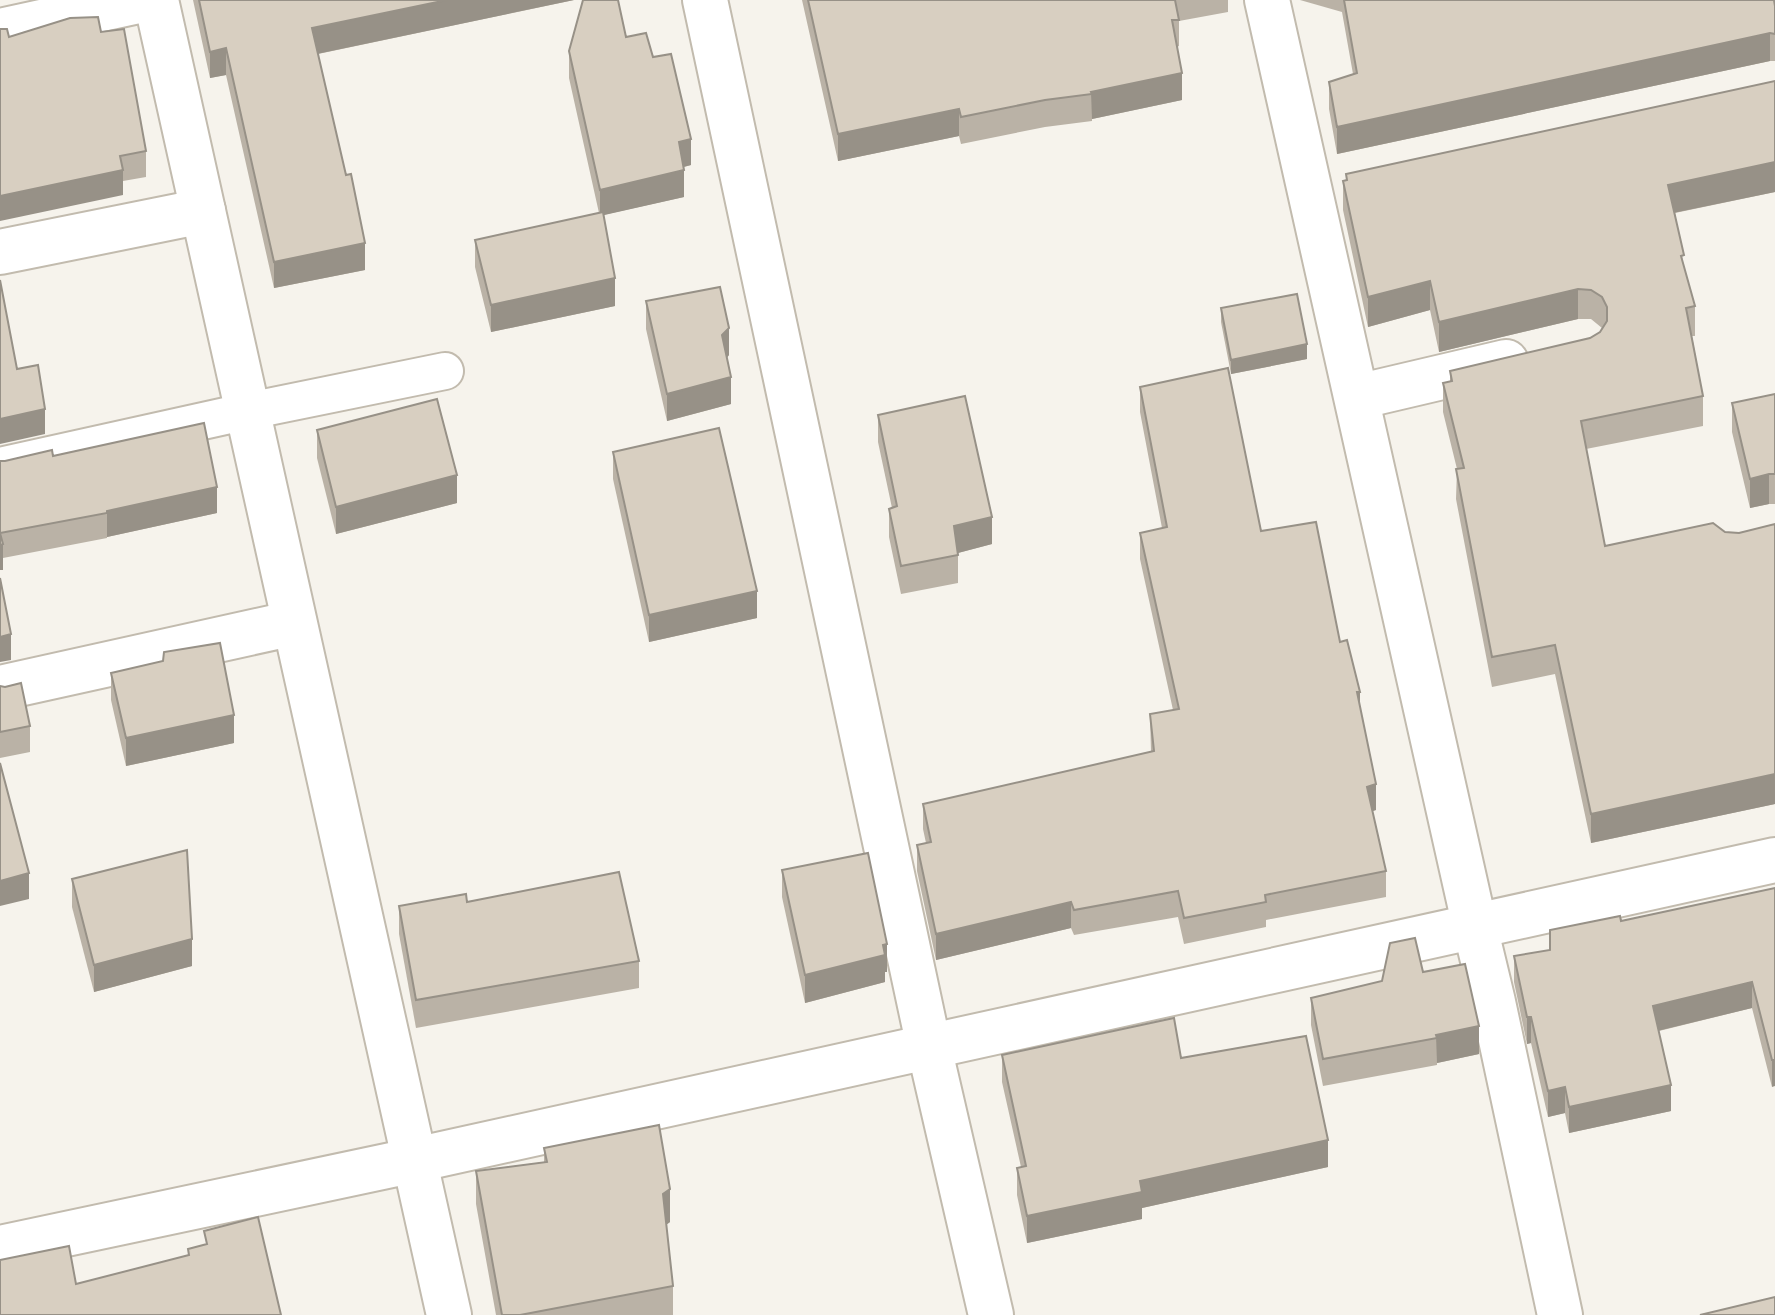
<svg xmlns="http://www.w3.org/2000/svg" width="1775" height="1315" font-family="Helvetica,sans-serif">
<style>
.lines{fill:none;stroke-linecap:round;stroke-linejoin:round}
.service-casing{stroke:#c2bbae;stroke-width:40}
.minor-casing{stroke:#c2bbae;stroke-width:48}
.tertiary-casing{stroke:#c2bbae;stroke-width:48}
.service{stroke:#fff;stroke-width:36}
.minor{stroke:#fff;stroke-width:44}
.tertiary{stroke:#fff;stroke-width:44}
.wall{fill:#bab2a6}
.shaded-wall{fill:#979187}
.building{fill:#d8cfc1;stroke:#979187;stroke-width:2}
</style>
<rect width="100%" height="100%" fill="#f6f3ec"/>
<g class="lines">
<g class="service-casing">
<path id="service" d="M 0,466 L 248,411 L 445,371"/>
</g>
<g class="minor-casing">
<g id="minor">
<path d="M 156,0 L 449,1315"/>
<path d="M 705,0 L 929,1047 L 991,1315"/>
<path d="M 1267,0 L 1475,927 L 1493,1002 L 1560,1315"/>
<path d="M 0,31 L 143,0"/>
<path d="M 0,252 L 203,211"/>
<path d="M 1357,397 L 1506,362"/>
<path d="M 0,688 L 294,623"/>
</g>
</g>
<g class="tertiary-casing">
<path id="tertiary" d="M 0,1248 L 415,1160 L 1775,860"/>
</g>
<use href="#service" class="service"/>
<use href="#minor" class="minor"/>
<use href="#tertiary" class="tertiary"/>
</g>
<g class="wall">
<path d="M 193,0 L 574,0 L 318,54 L 365,270 L 274,288 L 226,75 L 210,78 Z"/>
<path d="M 802,0 L 1228,0 L 1228,12 L 1179,21 L 1179,46 L 1177,47 L 1182,100 L 1092,119 L 1092,121 L 1045,127 L 961,144 L 959,136 L 838,161 Z"/>
<path d="M 1300,0 L 1774,0 L 1775,6 L 1775,61 L 1770,61 L 1337,154 L 1329,109 L 1329,82 L 1353,74 L 1342,12 Z"/>
<path d="M 101,32 L 146,151 L 146,177 L 123,181 L 123,195 L 9,37 Z"/>
<path d="M 626,37 L 691,165 L 684,167 L 684,197 L 603,215 L 615,306 L 491,332 L 475,267 L 475,240 L 599,213 L 569,78 L 569,51 Z"/>
<path d="M 1346,174 L 1775,192 L 1675,213 L 1684,268 L 1695,306 L 1695,336 L 1692,336 L 1703,396 L 1703,426 L 1586,449 L 1605,546 L 1725,532 L 1739,533 L 1775,524 L 1775,804 L 1591,843 L 1555,674 L 1492,687 L 1456,499 L 1457,469 L 1443,412 L 1443,383 L 1450,381 L 1450,371 L 1590,338 L 1600,332 L 1602,328 L 1591,319 L 1578,319 L 1439,352 L 1430,310 L 1368,327 L 1343,210 L 1343,181 L 1346,180 Z"/>
<path d="M 646,301 L 729,355 L 727,358 L 731,404 L 667,421 L 646,329 Z"/>
<path d="M 1221,308 L 1307,359 L 1231,374 L 1221,322 Z"/>
<path d="M 1140,387 L 1261,531 L 1340,642 L 1360,711 L 1376,810 L 1372,811 L 1386,871 L 1386,897 L 1266,920 L 1266,927 L 1184,944 L 1178,917 L 1074,935 L 1071,928 L 936,960 L 917,871 L 917,845 L 926,843 L 923,829 L 923,804 L 1151,752 L 1150,714 L 1173,710 L 1140,559 L 1140,533 L 1162,528 L 1140,412 Z"/>
<path d="M 1775,394 L 1775,504 L 1769,504 L 1750,508 L 1732,432 L 1732,403 Z"/>
<path d="M 878,415 L 992,544 L 958,553 L 958,583 L 901,594 L 889,537 L 889,509 L 892,508 L 878,442 Z"/>
<path d="M 317,430 L 457,503 L 336,534 L 317,458 Z"/>
<path d="M 613,452 L 757,618 L 649,642 L 613,479 Z"/>
<path d="M 53,456 L 217,513 L 107,537 L 107,538 L 3,558 L 3,570 L 0,570 L 0,461 Z"/>
<path d="M 163,661 L 234,743 L 126,766 L 111,700 L 111,673 Z"/>
<path d="M 0,686 L 30,726 L 30,752 L 0,758 Z"/>
<path d="M 782,870 L 887,972 L 885,972 L 885,982 L 805,1003 L 782,897 Z"/>
<path d="M 72,879 L 192,966 L 94,992 L 72,907 Z"/>
<path d="M 1775,888 L 1772,1087 L 1752,1008 L 1659,1031 L 1671,1111 L 1569,1133 L 1565,1113 L 1548,1117 L 1531,1043 L 1527,1044 L 1514,982 L 1514,956 L 1550,950 L 1621,921 Z"/>
<path d="M 467,902 L 639,961 L 639,988 L 416,1028 L 399,934 L 399,906 Z"/>
<path d="M 1423,972 L 1479,1054 L 1437,1063 L 1437,1065 L 1323,1086 L 1311,1025 L 1311,998 Z"/>
<path d="M 1002,1055 L 1181,1058 L 1328,1167 L 1142,1208 L 1142,1219 L 1027,1243 L 1017,1195 L 1017,1168 L 1021,1167 L 1002,1082 Z"/>
<path d="M 544,1148 L 670,1222 L 666,1225 L 673,1286 L 673,1315 L 496,1315 L 476,1204 L 476,1171 L 544,1162 Z"/>
</g>
<g class="shaded-wall">
<path d="M 447,0 L 574,0 L 312,55 L 312,28 Z"/>
<path d="M 1770,33 L 1770,61 L 1337,154 L 1337,127 Z"/>
<path d="M 226,48 L 226,75 L 210,78 L 210,52 Z"/>
<path d="M 1182,73 L 1182,100 L 1092,119 L 1091,92 Z"/>
<path d="M 959,109 L 959,136 L 838,161 L 838,134 Z"/>
<path d="M 691,139 L 691,165 L 679,168 L 679,142 Z"/>
<path d="M 1775,162 L 1775,192 L 1668,214 L 1668,185 Z"/>
<path d="M 123,170 L 123,195 L 0,221 L 0,196 Z"/>
<path d="M 684,170 L 684,197 L 600,216 L 600,190 Z"/>
<path d="M 365,243 L 365,270 L 274,288 L 274,262 Z"/>
<path d="M 615,278 L 615,306 L 491,332 L 491,305 Z"/>
<path d="M 1430,281 L 1430,310 L 1368,327 L 1368,297 Z"/>
<path d="M 1578,289 L 1578,319 L 1439,352 L 1439,322 Z"/>
<path d="M 729,328 L 729,355 L 722,363 L 722,335 Z"/>
<path d="M 1307,344 L 1307,359 L 1231,374 L 1231,360 Z"/>
<path d="M 731,377 L 731,404 L 667,421 L 667,394 Z"/>
<path d="M 45,409 L 45,434 L 0,444 L 0,419 Z"/>
<path d="M 1769,474 L 1769,504 L 1750,508 L 1750,479 Z"/>
<path d="M 457,475 L 457,503 L 336,534 L 336,507 Z"/>
<path d="M 217,487 L 217,513 L 107,537 L 107,511 Z"/>
<path d="M 992,517 L 992,544 L 954,554 L 954,526 Z"/>
<path d="M 3,544 L 3,570 L 0,570 L 0,545 Z"/>
<path d="M 757,591 L 757,618 L 649,642 L 649,615 Z"/>
<path d="M 11,634 L 11,660 L 0,662 L 0,637 Z"/>
<path d="M 1357,692 L 1360,692 L 1360,717 Z"/>
<path d="M 234,715 L 234,743 L 126,766 L 126,738 Z"/>
<path d="M 1775,774 L 1775,804 L 1591,843 L 1591,814 Z"/>
<path d="M 1376,784 L 1376,810 L 1367,813 L 1367,787 Z"/>
<path d="M 29,873 L 29,899 L 0,906 L 0,881 Z"/>
<path d="M 1071,902 L 1071,928 L 936,960 L 936,934 Z"/>
<path d="M 192,939 L 192,966 L 94,992 L 94,965 Z"/>
<path d="M 887,944 L 887,972 L 885,972 L 885,982 L 805,1003 L 805,975 Z"/>
<path d="M 1752,982 L 1752,1008 L 1653,1032 L 1653,1006 Z"/>
<path d="M 1527,1017 L 1531,1017 L 1531,1043 L 1527,1044 Z"/>
<path d="M 1479,1026 L 1479,1054 L 1437,1063 L 1436,1035 Z"/>
<path d="M 1772,1060 L 1775,1060 L 1775,1086 L 1772,1087 Z"/>
<path d="M 1671,1085 L 1671,1111 L 1569,1133 L 1569,1107 Z"/>
<path d="M 1565,1087 L 1565,1113 L 1548,1117 L 1548,1091 Z"/>
<path d="M 1328,1140 L 1328,1167 L 1142,1208 L 1142,1219 L 1027,1243 L 1027,1216 L 1140,1181 Z"/>
<path d="M 670,1189 L 670,1222 L 663,1227 L 663,1194 Z"/>
</g>
<g class="building">
<path d="M 199,0 L 447,0 L 312,28 L 346,175 L 351,174 L 365,243 L 274,262 L 226,48 L 210,52 Z"/>
<path d="M 583,0 L 618,0 L 626,37 L 646,33 L 653,57 L 671,54 L 691,139 L 679,142 L 684,170 L 600,190 L 569,51 Z"/>
<path d="M 808,0 L 1175,0 L 1179,20 L 1172,20 L 1182,73 L 1091,92 L 1092,94 L 1045,100 L 961,117 L 959,109 L 838,134 Z"/>
<path d="M 1344,0 L 1774,0 L 1775,6 L 1775,34 L 1770,33 L 1337,127 L 1329,82 L 1357,73 Z"/>
<path d="M 98,17 L 101,32 L 124,29 L 146,151 L 120,156 L 123,170 L 0,196 L 0,29 L 7,29 L 9,37 L 70,18 Z"/>
<path d="M 1775,81 L 1775,162 L 1668,185 L 1684,255 L 1681,256 L 1695,306 L 1686,308 L 1703,396 L 1581,421 L 1605,546 L 1713,523 L 1725,532 L 1739,533 L 1775,524 L 1775,774 L 1591,814 L 1555,645 L 1492,657 L 1456,469 L 1464,468 L 1443,383 L 1452,381 L 1450,371 L 1590,338 L 1600,332 L 1607,321 L 1607,307 L 1602,297 L 1591,290 L 1578,289 L 1439,322 L 1430,281 L 1368,297 L 1343,181 L 1347,180 L 1346,174 Z"/>
<path d="M 603,212 L 615,278 L 491,305 L 475,240 Z"/>
<path d="M 0,280 L 17,369 L 38,365 L 45,409 L 0,419 Z"/>
<path d="M 720,287 L 729,328 L 722,335 L 731,377 L 667,394 L 646,301 Z"/>
<path d="M 1297,294 L 1307,344 L 1231,360 L 1221,308 Z"/>
<path d="M 1228,368 L 1261,531 L 1316,522 L 1340,642 L 1347,640 L 1360,692 L 1357,692 L 1376,784 L 1367,787 L 1386,871 L 1265,895 L 1266,902 L 1184,918 L 1178,891 L 1074,910 L 1071,902 L 936,934 L 917,845 L 931,842 L 923,804 L 1154,751 L 1150,714 L 1179,709 L 1140,533 L 1167,527 L 1140,387 Z"/>
<path d="M 1775,394 L 1775,474 L 1769,474 L 1750,479 L 1732,403 Z"/>
<path d="M 965,396 L 992,517 L 954,526 L 958,555 L 901,566 L 889,509 L 897,506 L 878,415 Z"/>
<path d="M 437,399 L 457,475 L 336,507 L 317,430 Z"/>
<path d="M 204,423 L 217,487 L 107,511 L 107,513 L 0,533 L 3,544 L 0,545 L 0,461 L 5,461 L 52,450 L 53,456 Z"/>
<path d="M 719,428 L 757,591 L 649,615 L 613,452 Z"/>
<path d="M 0,578 L 11,634 L 0,637 Z"/>
<path d="M 220,643 L 234,715 L 126,738 L 111,673 L 163,661 L 164,652 Z"/>
<path d="M 21,683 L 30,726 L 0,732 L 0,686 L 5,687 Z"/>
<path d="M 0,763 L 29,873 L 0,881 Z"/>
<path d="M 187,850 L 192,939 L 94,965 L 72,879 Z"/>
<path d="M 868,853 L 887,944 L 883,945 L 885,955 L 805,975 L 782,870 Z"/>
<path d="M 619,872 L 639,961 L 416,1000 L 399,906 L 466,894 L 467,902 Z"/>
<path d="M 1775,888 L 1775,1060 L 1772,1060 L 1752,982 L 1653,1006 L 1671,1085 L 1569,1107 L 1565,1087 L 1548,1091 L 1531,1017 L 1527,1017 L 1514,956 L 1550,950 L 1550,930 L 1620,916 L 1621,921 Z"/>
<path d="M 1415,938 L 1423,972 L 1465,964 L 1479,1026 L 1436,1035 L 1437,1038 L 1323,1059 L 1311,998 L 1382,981 L 1390,943 Z"/>
<path d="M 1174,1018 L 1181,1058 L 1306,1036 L 1328,1140 L 1140,1181 L 1142,1192 L 1027,1216 L 1017,1168 L 1026,1166 L 1002,1055 Z"/>
<path d="M 659,1125 L 670,1189 L 663,1194 L 673,1286 L 520,1315 L 502,1315 L 476,1171 L 547,1162 L 544,1148 Z"/>
<path d="M 258,1217 L 281,1315 L 0,1315 L 0,1260 L 69,1246 L 76,1284 L 189,1255 L 188,1249 L 207,1244 L 204,1231 Z"/>
<path d="M 1775,1297 L 1775,1315 L 1700,1315 Z"/>
</g>
</svg>
